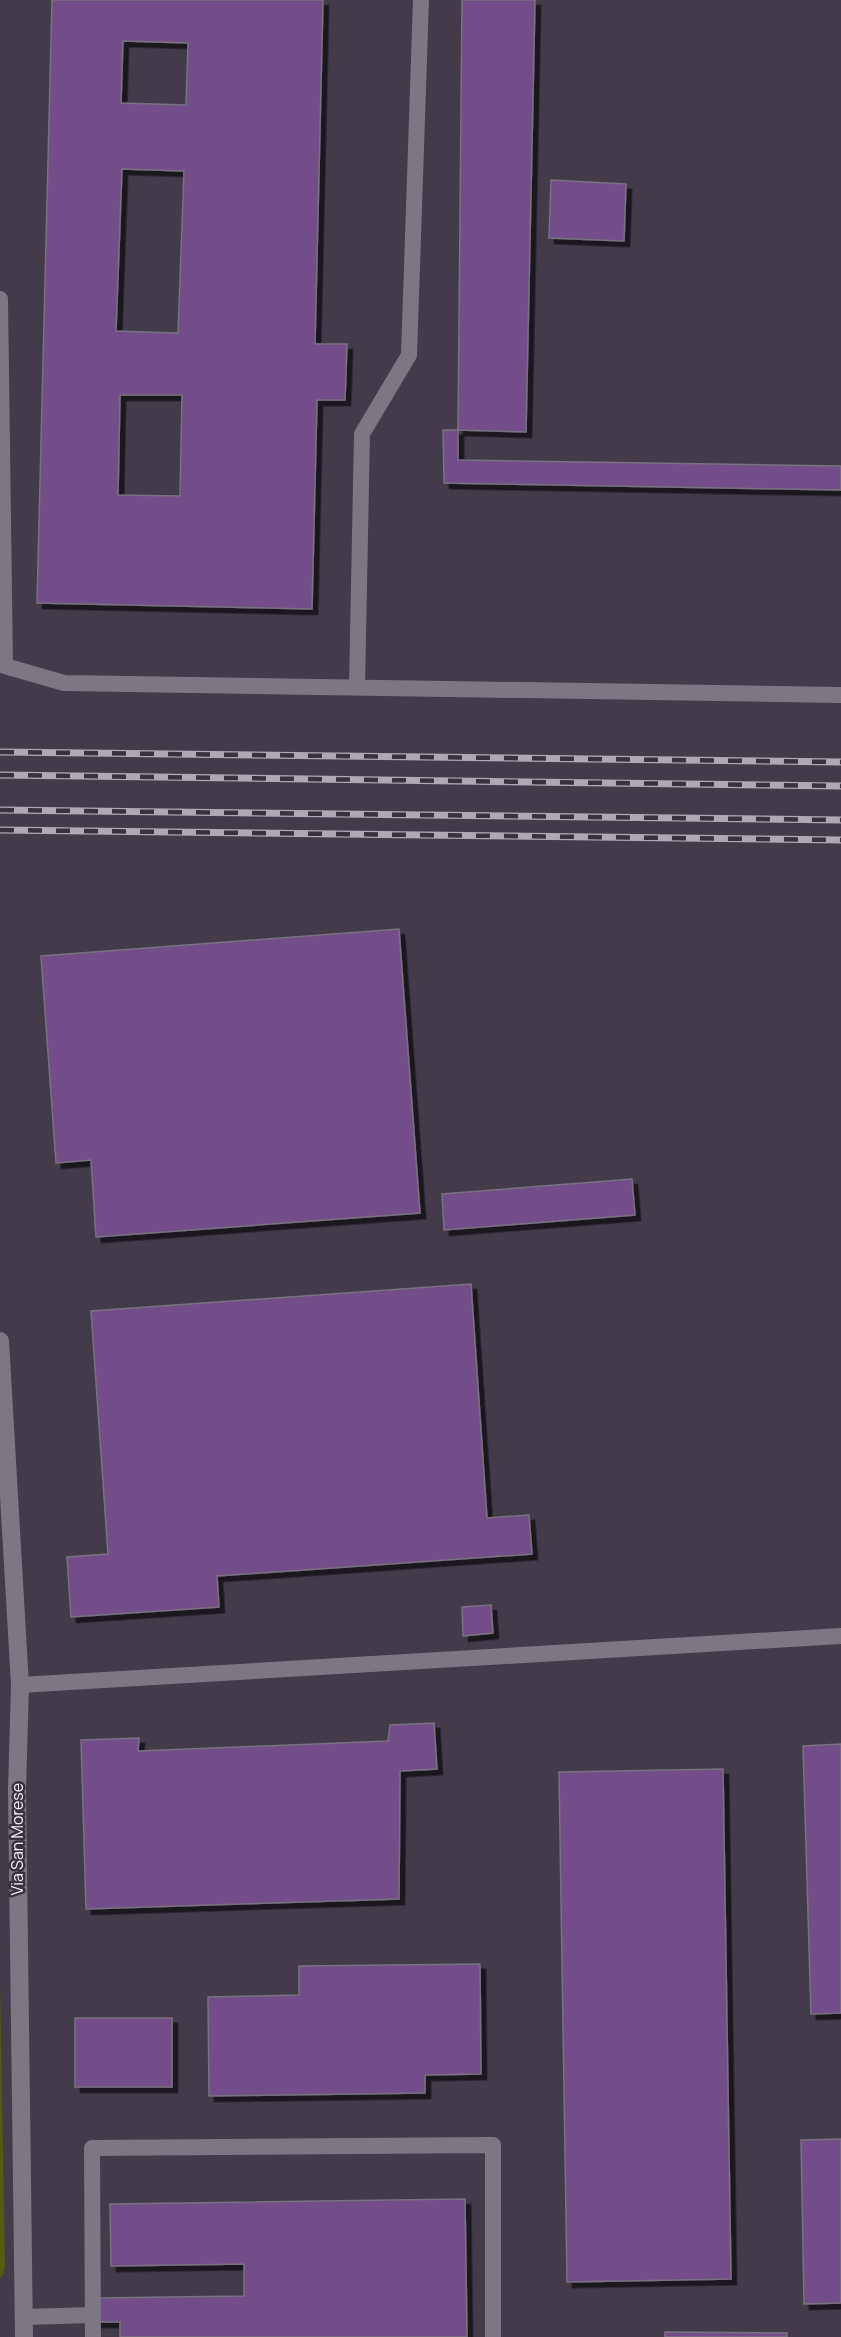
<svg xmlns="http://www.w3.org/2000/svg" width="841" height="2337" font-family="Manrope,sans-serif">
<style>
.built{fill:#433a4a}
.green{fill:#545d0d}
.building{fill:#724d8a;stroke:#79727f;stroke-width:1.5;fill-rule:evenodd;filter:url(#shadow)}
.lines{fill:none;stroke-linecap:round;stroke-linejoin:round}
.lane{stroke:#7e7783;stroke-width:16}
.street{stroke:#7e7783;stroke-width:18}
.rail-casing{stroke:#aea9b2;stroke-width:7}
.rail{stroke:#38323c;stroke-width:4.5;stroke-dasharray:14;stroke-linecap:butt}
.labels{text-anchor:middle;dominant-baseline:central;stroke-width:5;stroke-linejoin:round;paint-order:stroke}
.street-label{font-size:16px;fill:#f5f1f8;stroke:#38323c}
</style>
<defs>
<filter id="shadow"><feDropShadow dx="5.5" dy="5.5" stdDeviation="0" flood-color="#0009"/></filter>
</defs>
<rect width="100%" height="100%" fill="#38323c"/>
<rect class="built" x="0" y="0" width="841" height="2337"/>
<path class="green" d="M 0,1984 L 5,2266 L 3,2275 L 0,2278 Z"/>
<g class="building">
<path d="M 52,0 L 323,0 L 315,344 L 347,344 L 345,400 L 317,400 L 312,609 L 37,603 ZM 123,41 L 188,43 L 186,105 L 121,103 ZM 122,169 L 184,171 L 178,333 L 116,331 ZM 120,395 L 182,395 L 180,496 L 118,495 Z"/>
<path d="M 462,0 L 535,0 L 526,432 L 458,430 Z"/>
<path d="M 551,180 L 626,184 L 624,241 L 549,238 Z"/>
<path d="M 443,430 L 458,430 L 458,460 L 841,466 L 841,490 L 444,483 Z"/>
<path d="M 399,929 L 420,1213 L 96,1237 L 91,1160 L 56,1163 L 41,956 Z"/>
<path d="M 632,1179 L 635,1215 L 444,1230 L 442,1194 Z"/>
<path d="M 471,1284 L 487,1518 L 529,1515 L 532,1554 L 217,1576 L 219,1607 L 71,1617 L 67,1557 L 108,1554 L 91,1311 Z"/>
<path d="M 491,1605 L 493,1633 L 463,1636 L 462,1607 Z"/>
<path d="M 434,1723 L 437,1769 L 400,1771 L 399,1899 L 86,1909 L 81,1740 L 139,1738 L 138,1751 L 388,1741 L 390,1725 Z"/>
<path d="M 841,1744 L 841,2013 L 811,2014 L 803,1746 Z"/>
<path d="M 723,1769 L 731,2279 L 567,2282 L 559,1772 Z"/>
<path d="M 480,1964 L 481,2074 L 425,2075 L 425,2093 L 209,2096 L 208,1997 L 299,1995 L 299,1966 Z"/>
<rect x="75" y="2018" width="97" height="69"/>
<path d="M 841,2139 L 841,2303 L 804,2304 L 801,2140 Z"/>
<path d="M 465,2199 L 467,2337 L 120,2337 L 120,2322 L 96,2322 L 96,2298 L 244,2296 L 244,2264 L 111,2266 L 110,2204 Z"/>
<path d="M 665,2332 L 787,2333 L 787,2337 L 665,2337 Z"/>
</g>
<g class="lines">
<g class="lane">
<path d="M 0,299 L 5,666 L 64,683 L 841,695"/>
<path d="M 357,687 L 362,434 L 409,355 L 421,0"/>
<path d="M 20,1685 L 841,1636"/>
<path d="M 24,2317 L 93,2315"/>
<path d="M 93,2337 L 92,2148 L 493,2145 L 493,2337"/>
</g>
<path class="street" d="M 0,1341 L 20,1685 L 17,1790 L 24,2337"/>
<g class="rail-casing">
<g id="rail">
<path d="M 0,752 L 841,762"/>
<path d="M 0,775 L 841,786"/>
<path d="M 0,810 L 841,820"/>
<path d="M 0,830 L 841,840"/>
</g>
</g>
<use href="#rail" class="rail"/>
</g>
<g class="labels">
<g class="street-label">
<text transform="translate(17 1839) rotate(-90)">Via San Morese</text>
</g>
</g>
</svg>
